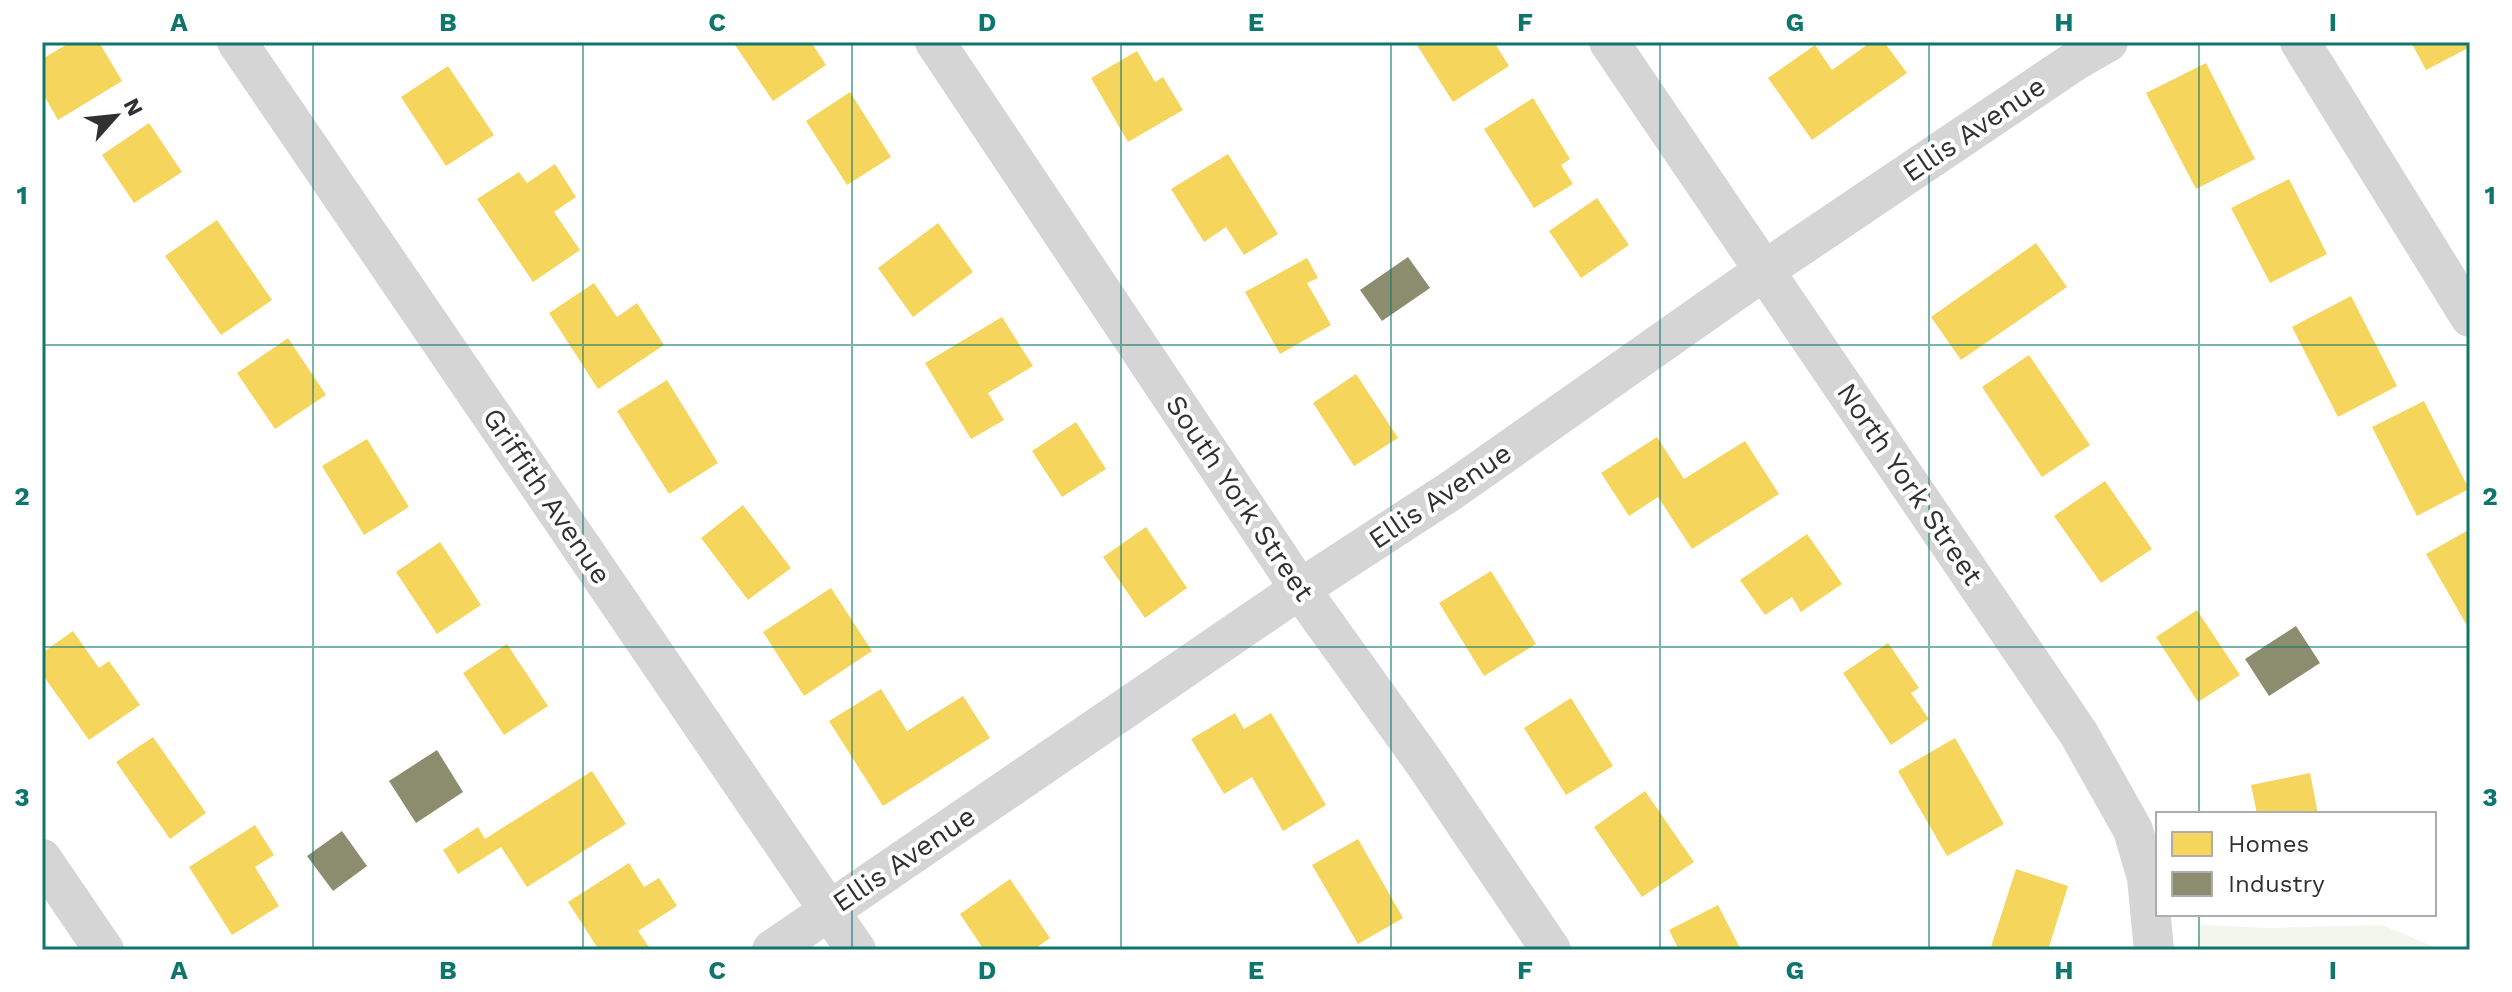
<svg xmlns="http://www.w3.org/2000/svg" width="2512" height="992" font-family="'Work Sans',sans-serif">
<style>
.green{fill:#f2f6ed}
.homes{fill:#f6d55c}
.industry{fill:#8c8c6e}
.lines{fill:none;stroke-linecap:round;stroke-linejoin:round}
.minor{stroke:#d5d5d5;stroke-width:40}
.grid{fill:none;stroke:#0f766e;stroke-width:2;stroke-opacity:0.55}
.labels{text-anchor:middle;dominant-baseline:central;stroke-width:8;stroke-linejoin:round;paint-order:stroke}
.street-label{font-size:28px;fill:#313131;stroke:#fff}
.neatline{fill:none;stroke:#0f766e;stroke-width:3}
.grid-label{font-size:26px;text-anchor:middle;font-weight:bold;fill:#0f766e}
</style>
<rect width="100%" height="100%" fill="#fff"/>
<path class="green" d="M 2200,925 L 2271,928 L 2382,925 L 2442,950 L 2196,950 Z"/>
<g class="homes">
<path d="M 71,42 L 99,42 L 122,81 L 58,120 L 42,92 L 42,59 Z"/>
<path d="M 733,42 L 811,42 L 826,65 L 773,101 Z"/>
<path d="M 1415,42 L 1494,42 L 1509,66 L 1453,102 Z"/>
<path d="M 1871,42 L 1884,42 L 1907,73 L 1812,140 L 1768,78 L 1815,45 L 1832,70 Z"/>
<path d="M 2411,42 L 2470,42 L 2470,47 L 2426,70 Z"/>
<path d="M 1137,51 L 1155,82 L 1163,77 L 1183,110 L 1128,142 L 1091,78 Z"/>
<path d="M 2206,63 L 2255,159 L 2196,189 L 2146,93 Z"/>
<path d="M 448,66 L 494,135 L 446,166 L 401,97 Z"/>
<path d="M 850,92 L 891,157 L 847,185 L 806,121 Z"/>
<path d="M 1533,98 L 1570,159 L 1561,165 L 1573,184 L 1534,208 L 1484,129 Z"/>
<path d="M 149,123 L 182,172 L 134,203 L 102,155 Z"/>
<path d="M 1228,154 L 1278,234 L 1244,255 L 1226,227 L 1204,242 L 1171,189 Z"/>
<path d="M 555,164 L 576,197 L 554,212 L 580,250 L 533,282 L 477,199 L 519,172 L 527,183 Z"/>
<path d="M 2289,179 L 2327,254 L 2270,283 L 2231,208 Z"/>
<path d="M 1597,198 L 1629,245 L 1581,278 L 1549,231 Z"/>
<path d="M 217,220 L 272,300 L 221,335 L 165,256 Z"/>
<path d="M 938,223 L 973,272 L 913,317 L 878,268 Z"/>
<path d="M 2036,243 L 2067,287 L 1961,360 L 1931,317 Z"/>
<path d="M 1307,258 L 1318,278 L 1307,283 L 1331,325 L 1280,354 L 1245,292 Z"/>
<path d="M 594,283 L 617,317 L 637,303 L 664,345 L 598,389 L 549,313 Z"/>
<path d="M 2351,296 L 2397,386 L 2338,417 L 2292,327 Z"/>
<path d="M 1002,317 L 1033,366 L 988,393 L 1004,420 L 971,439 L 925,363 Z"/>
<path d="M 288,338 L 326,395 L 275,429 L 237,373 Z"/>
<path d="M 2029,355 L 2090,445 L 2042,477 L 1982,387 Z"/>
<path d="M 1356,374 L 1398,438 L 1354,466 L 1313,403 Z"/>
<path d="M 667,380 L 718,463 L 669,494 L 617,411 Z"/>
<path d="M 2424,401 L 2469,489 L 2417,516 L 2372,427 Z"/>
<path d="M 1076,422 L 1106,469 L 1062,497 L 1032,451 Z"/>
<path d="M 1657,437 L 1684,479 L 1745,441 L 1779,494 L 1692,549 L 1658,497 L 1629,516 L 1601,473 Z"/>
<path d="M 367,439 L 409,507 L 364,535 L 322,466 Z"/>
<path d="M 2105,481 L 2152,549 L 2101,583 L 2054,516 Z"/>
<path d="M 743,505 L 791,568 L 748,600 L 701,538 Z"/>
<path d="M 1146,527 L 1187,588 L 1145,618 L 1103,557 Z"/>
<path d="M 2470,529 L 2470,631 L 2426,554 Z"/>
<path d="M 1807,534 L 1842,584 L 1801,612 L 1792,597 L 1765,615 L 1740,580 Z"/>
<path d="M 440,542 L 481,605 L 437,634 L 396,572 Z"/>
<path d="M 1491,571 L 1536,644 L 1484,676 L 1439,603 Z"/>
<path d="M 831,588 L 872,651 L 804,696 L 763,632 Z"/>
<path d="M 2197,610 L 2240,675 L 2198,702 L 2156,637 Z"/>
<path d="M 73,631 L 99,668 L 109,661 L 140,705 L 89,740 L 42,674 L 42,653 Z"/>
<path d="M 1888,643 L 1919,688 L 1911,693 L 1929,719 L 1891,745 L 1843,673 Z"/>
<path d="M 507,644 L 548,706 L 504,735 L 463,673 Z"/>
<path d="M 881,689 L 907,731 L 963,696 L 990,738 L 883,806 L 829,721 Z"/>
<path d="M 1571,698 L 1613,766 L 1566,795 L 1524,728 Z"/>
<path d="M 1235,713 L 1244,729 L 1271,713 L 1326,805 L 1283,831 L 1252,777 L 1224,794 L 1191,739 Z"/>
<path d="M 153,737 L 206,813 L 170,839 L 116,762 Z"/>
<path d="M 1955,738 L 2004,824 L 1947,856 L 1898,771 Z"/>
<path d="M 592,771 L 626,824 L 527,887 L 501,847 L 458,874 L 443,850 L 478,827 L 485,839 Z"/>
<path d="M 2310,773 L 2318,814 L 2257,814 L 2251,785 Z"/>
<path d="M 1645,791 L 1694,862 L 1642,897 L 1594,827 Z"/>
<path d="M 255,825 L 274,855 L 255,867 L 279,906 L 232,935 L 189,867 Z"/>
<path d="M 1358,839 L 1403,918 L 1358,944 L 1312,865 Z"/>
<path d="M 629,863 L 644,887 L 659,878 L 677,906 L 638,931 L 651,950 L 599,950 L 568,902 Z"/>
<path d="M 2016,869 L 2068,886 L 2048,950 L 1990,950 Z"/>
<path d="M 1010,879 L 1050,938 L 1033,950 L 984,950 L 960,914 Z"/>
<path d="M 1718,905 L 1741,950 L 1679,950 L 1669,930 Z"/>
</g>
<g class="industry">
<path d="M 1408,257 L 1430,288 L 1382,321 L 1360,290 Z"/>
<path d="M 2296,626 L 2320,663 L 2269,696 L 2245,659 Z"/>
<path d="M 437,750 L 463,792 L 416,823 L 389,781 Z"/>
<path d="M 342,831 L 367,866 L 333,891 L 307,856 Z"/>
</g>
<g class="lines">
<g class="minor">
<path d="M 237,42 L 856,950"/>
<path d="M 935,42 L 1300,589 L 1426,765 L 1551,950"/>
<path d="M 1609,42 L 2079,734 L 2133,830 L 2147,878 L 2154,950"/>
<path d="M 2300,42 L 2470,317"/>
<path d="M 42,859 L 104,950"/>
<path d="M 772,950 L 1300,589 L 1452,490 L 1765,270 L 2075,61 L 2108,42"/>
</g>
</g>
<path class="grid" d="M 313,42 L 313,950M 583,42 L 583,950M 852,42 L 852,950M 1121,42 L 1121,950M 1391,42 L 1391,950M 1660,42 L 1660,950M 1929,42 L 1929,950M 2199,42 L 2199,814M 42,345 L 2470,345M 42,647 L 2470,647M 2199,914 L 2199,950"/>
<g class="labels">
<g class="street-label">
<text transform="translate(1974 129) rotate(-34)">Ellis Avenue</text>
<text transform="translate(1910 484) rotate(56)">North York Street</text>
<text transform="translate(547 496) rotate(56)">Griffith Avenue</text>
<text transform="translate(1440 496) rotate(-34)">Ellis Avenue</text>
<text transform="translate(1240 498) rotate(56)">South York Street</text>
<text transform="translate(904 859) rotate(-34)">Ellis Avenue</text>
</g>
</g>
<rect width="2512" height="992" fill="none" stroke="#ffffff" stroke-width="88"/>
<rect x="2156" y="812" width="280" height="104" fill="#ffffff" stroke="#adadad" stroke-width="2"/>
<rect x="2172" y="832" width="40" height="24" fill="#f6d55c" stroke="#adadad" stroke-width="2"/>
<text x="2228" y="852" font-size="24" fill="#313131">Homes</text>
<rect x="2172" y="872" width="40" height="24" fill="#8c8c6e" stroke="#adadad" stroke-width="2"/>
<text x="2228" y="892" font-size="24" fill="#313131">Industry</text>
<g transform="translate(116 116) rotate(63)" stroke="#ffffff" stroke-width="6" paint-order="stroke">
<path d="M0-6L14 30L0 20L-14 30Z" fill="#313131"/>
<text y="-12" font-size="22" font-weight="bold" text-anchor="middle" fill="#313131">N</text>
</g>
<rect x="44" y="44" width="2424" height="904" class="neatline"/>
<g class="grid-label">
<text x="179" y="31">A</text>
<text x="448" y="31">B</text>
<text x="717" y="31">C</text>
<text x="987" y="31">D</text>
<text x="1256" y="31">E</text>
<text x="1525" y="31">F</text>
<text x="1795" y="31">G</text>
<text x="2064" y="31">H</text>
<text x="2333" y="31">I</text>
<text x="22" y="204">1</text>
<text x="2490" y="204">1</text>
<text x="22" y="505">2</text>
<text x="2490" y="505">2</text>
<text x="22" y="806">3</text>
<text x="2490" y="806">3</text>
<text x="179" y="979">A</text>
<text x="448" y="979">B</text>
<text x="717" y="979">C</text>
<text x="987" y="979">D</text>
<text x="1256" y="979">E</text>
<text x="1525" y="979">F</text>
<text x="1795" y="979">G</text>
<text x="2064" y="979">H</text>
<text x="2333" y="979">I</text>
</g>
</svg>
